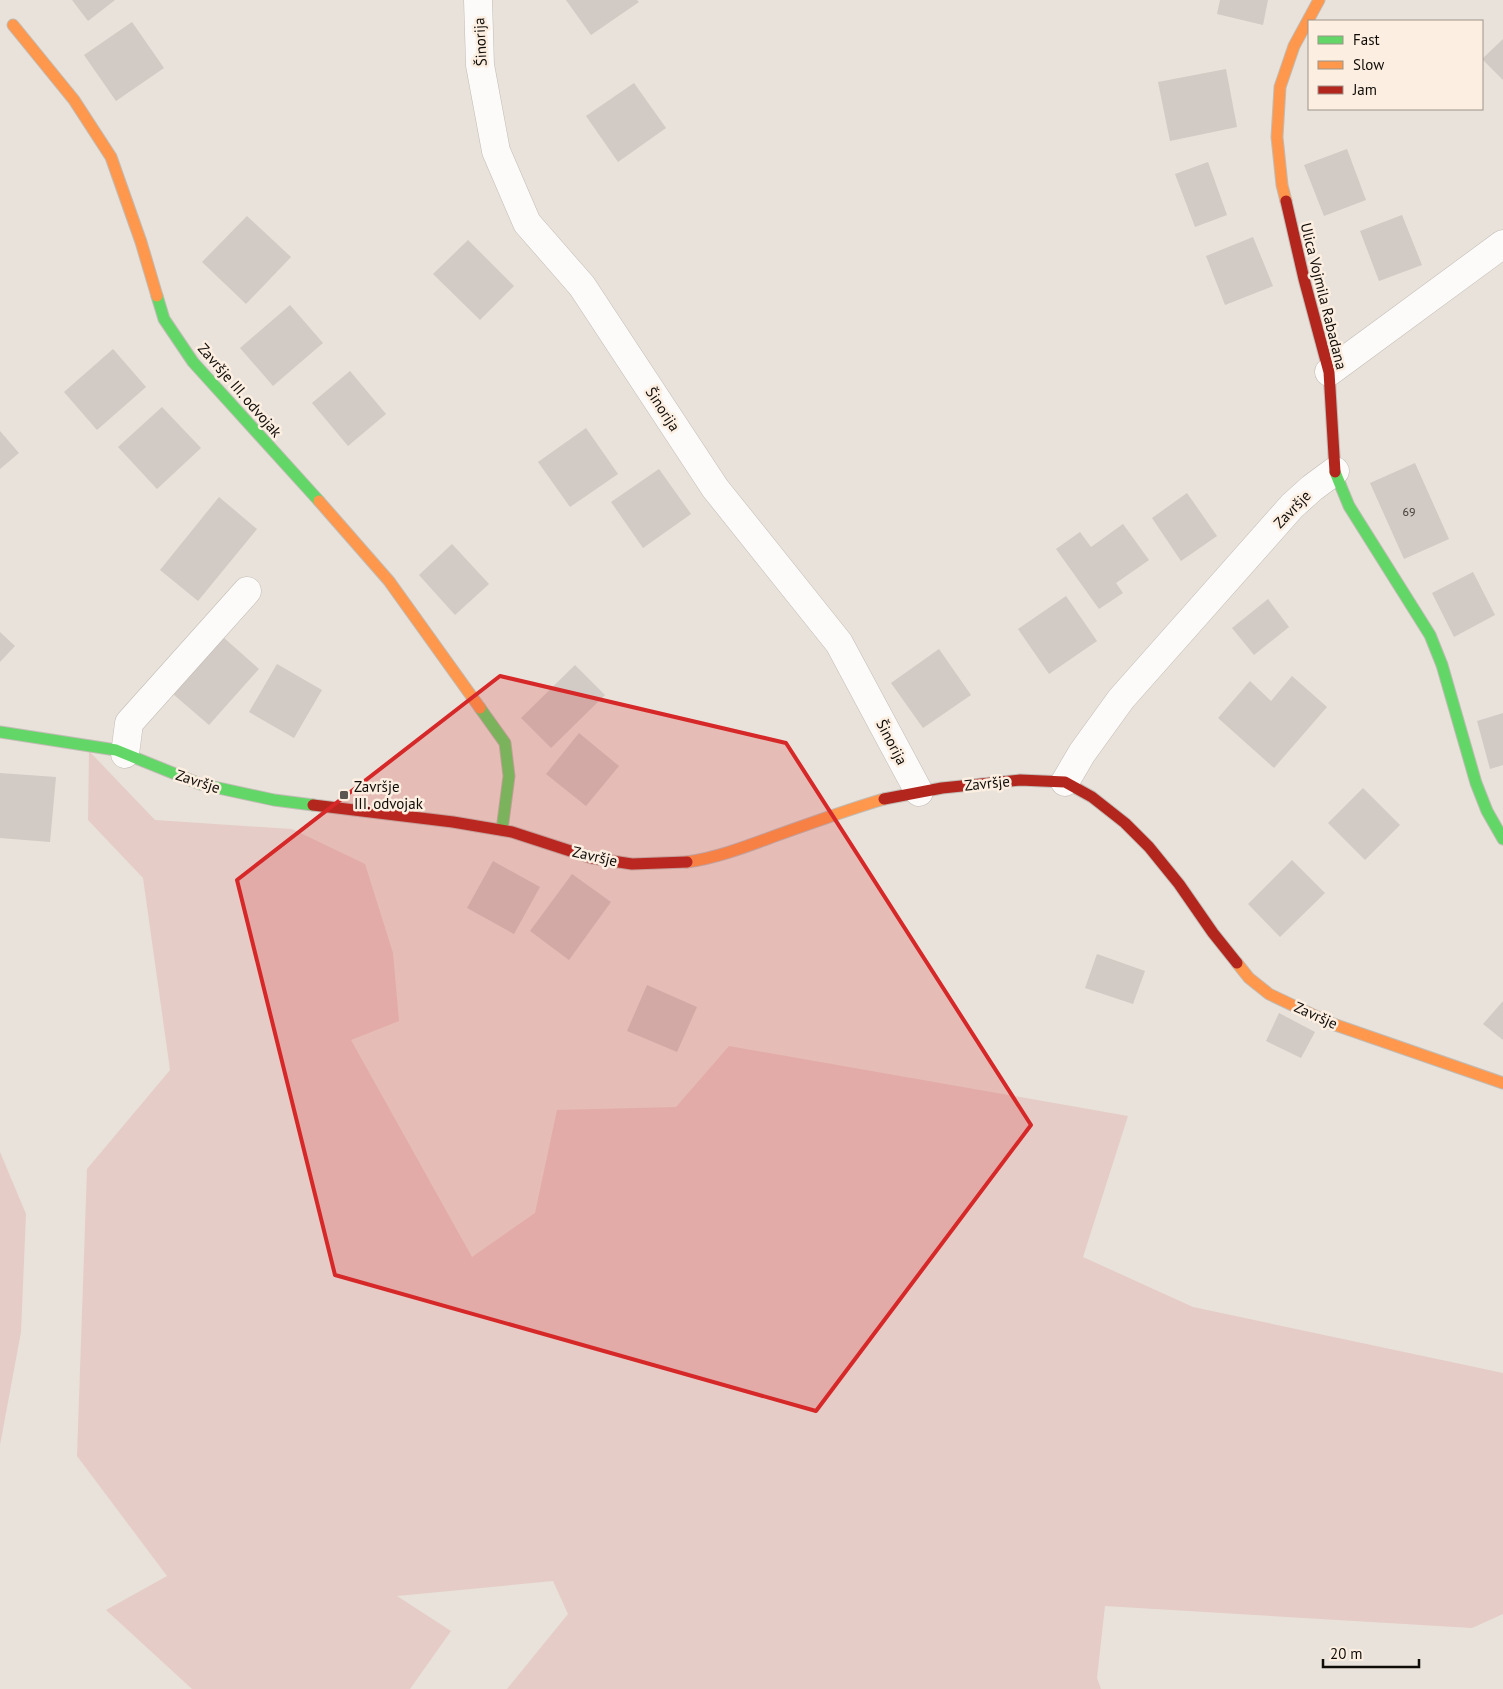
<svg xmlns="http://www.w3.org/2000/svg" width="1503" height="1689" font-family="'PT Sans',sans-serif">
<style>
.green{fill:#e5ccc7}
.building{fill:#d1cac5}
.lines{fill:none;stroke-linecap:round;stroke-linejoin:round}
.street-casing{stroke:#c1bcb5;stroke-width:29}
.fast-casing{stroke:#c1bcb5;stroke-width:13}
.slow-casing{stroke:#c1bcb5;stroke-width:13}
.jam-casing{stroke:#c1bcb5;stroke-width:13}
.street{stroke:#fcfbf9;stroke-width:28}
.fast{stroke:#63d668;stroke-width:11}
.slow{stroke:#ff974d;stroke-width:11}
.jam{stroke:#b3261e;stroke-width:11}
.marked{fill:#d62828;fill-opacity:0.2;stroke:#d62828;stroke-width:4;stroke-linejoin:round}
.poi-dot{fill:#5b5651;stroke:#fcefe1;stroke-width:2}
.labels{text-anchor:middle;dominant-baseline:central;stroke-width:5;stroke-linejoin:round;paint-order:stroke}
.number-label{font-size:12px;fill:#403b36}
.street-label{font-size:15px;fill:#0f0b07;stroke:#fcefe1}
.poi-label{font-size:15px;fill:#0f0b07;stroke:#fcefe1;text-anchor:start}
</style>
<rect width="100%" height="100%" fill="#e9e2da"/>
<g class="green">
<path d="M 89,751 L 155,820 L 292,829 L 365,864 L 393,953 L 399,1021 L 351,1040 L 472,1257 L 535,1213 L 557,1110 L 676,1107 L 729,1046 L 1128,1116 L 1083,1257 L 1193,1307 L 1503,1373 L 1503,1614 L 1472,1628 L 1105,1606 L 1097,1678 L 1101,1689 L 507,1689 L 568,1614 L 553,1581 L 397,1596 L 451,1631 L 410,1689 L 192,1689 L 106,1610 L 167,1576 L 77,1456 L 87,1169 L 170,1070 L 143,878 L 88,820 Z"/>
<path d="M 0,1152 L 26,1214 L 21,1332 L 0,1445 Z"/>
</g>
<g class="building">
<path d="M 72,0 L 115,0 L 88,21 Z"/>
<path d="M 566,0 L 637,0 L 639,2 L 591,35 Z"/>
<path d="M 1220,0 L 1268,0 L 1263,25 L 1217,14 Z"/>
<path d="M 132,22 L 164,68 L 116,101 L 84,55 Z"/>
<path d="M 1503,39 L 1503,80 L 1482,59 Z"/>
<path d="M 1226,69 L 1237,127 L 1170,141 L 1158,82 Z"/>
<path d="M 634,83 L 666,128 L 618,162 L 586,116 Z"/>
<path d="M 1347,149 L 1366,200 L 1324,216 L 1304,165 Z"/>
<path d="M 1208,162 L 1227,215 L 1195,227 L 1175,174 Z"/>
<path d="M 1402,215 L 1422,265 L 1379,281 L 1360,231 Z"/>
<path d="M 247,216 L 291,257 L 246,304 L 202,262 Z"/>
<path d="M 1253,237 L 1273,286 L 1225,305 L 1206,256 Z"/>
<path d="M 468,240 L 514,286 L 480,320 L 433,274 Z"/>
<path d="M 290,305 L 323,343 L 273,386 L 240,348 Z"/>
<path d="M 113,349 L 146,387 L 97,430 L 64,392 Z"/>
<path d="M 350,371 L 386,414 L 348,446 L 312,403 Z"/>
<path d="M 162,407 L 201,448 L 157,489 L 118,447 Z"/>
<path d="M 586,428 L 618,474 L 570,507 L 538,462 Z"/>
<path d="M 0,431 L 19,453 L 0,469 Z"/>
<path d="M 1415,463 L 1449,539 L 1404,559 L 1370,483 Z"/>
<path d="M 659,469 L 691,514 L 643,548 L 611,502 Z"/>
<path d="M 1187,493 L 1217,536 L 1181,561 L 1152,518 Z"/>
<path d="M 219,497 L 257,529 L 198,601 L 160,570 Z"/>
<path d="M 1123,524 L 1149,560 L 1116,583 L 1123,593 L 1099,609 L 1056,549 L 1080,532 L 1091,547 Z"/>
<path d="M 452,544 L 489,584 L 455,615 L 419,575 Z"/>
<path d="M 1473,572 L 1495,615 L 1454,637 L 1432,593 Z"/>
<path d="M 1066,596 L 1097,641 L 1049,674 L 1018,629 Z"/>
<path d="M 1268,599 L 1289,627 L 1254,655 L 1232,628 Z"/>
<path d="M 0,632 L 15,646 L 0,662 Z"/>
<path d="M 223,637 L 259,669 L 209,725 L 173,694 Z"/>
<path d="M 939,649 L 971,695 L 923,728 L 891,683 Z"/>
<path d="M 277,664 L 322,690 L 294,738 L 249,712 Z"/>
<path d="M 575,665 L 605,695 L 551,748 L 521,718 Z"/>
<path d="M 1292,676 L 1327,707 L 1274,768 L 1218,718 L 1250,681 L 1271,701 Z"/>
<path d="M 1503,713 L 1503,765 L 1490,769 L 1477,721 Z"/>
<path d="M 579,733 L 619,766 L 586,806 L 546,774 Z"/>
<path d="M 0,773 L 56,777 L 50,842 L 0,838 Z"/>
<path d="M 1363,788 L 1400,825 L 1365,860 L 1328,823 Z"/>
<path d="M 1292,860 L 1325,893 L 1280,937 L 1248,904 Z"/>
<path d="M 493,861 L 540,887 L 514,934 L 467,908 Z"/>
<path d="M 572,874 L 611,902 L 569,960 L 530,931 Z"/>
<path d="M 1097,954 L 1145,971 L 1133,1004 L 1085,988 Z"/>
<path d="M 647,985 L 697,1007 L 677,1052 L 627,1031 Z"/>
<path d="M 1503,1001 L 1503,1040 L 1483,1024 Z"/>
<path d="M 1279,1013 L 1315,1032 L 1301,1058 L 1266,1041 Z"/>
</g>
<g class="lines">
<g class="street-casing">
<g id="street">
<path d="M 478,0 L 480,65 L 496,151 L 527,223 L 582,286 L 715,488 L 839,643 L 919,792"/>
<path d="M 1329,372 L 1503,244"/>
<path d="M 125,754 L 129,723 L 247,591"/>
<path d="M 1065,782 L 1082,753 L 1121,699 L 1292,506 L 1312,488 L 1335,471"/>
</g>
</g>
<g class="fast-casing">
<g id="fast">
<path d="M 157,296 L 164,319 L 193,362 L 319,501"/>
<path d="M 1335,472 L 1349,506 L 1430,635 L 1442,665 L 1476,783 L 1487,811 L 1503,839"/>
<path d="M 480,708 L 505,743 L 509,776 L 502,830"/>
<path d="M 0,732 L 116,750 L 200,784 L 274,800 L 313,805"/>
</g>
</g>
<g class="slow-casing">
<g id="slow">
<path d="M 13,25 L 74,100 L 111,157 L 141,242 L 157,296"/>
<path d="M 1286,201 L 1282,185 L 1277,137 L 1280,87 L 1294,46 L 1319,0"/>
<path d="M 319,501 L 389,581 L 480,708"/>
<path d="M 687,862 C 716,858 745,847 772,837 C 809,824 846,810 884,799"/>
<path d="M 1237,963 L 1249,978 L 1269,994 L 1330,1023 L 1503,1083"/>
</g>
</g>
<g class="jam-casing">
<g id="jam">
<path d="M 1286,201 L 1304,279 L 1329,372 L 1335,472"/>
<path d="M 884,799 L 942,788 L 1020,780 L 1065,782 L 1092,797 L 1125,823 L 1149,847 L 1179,884 L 1213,933 L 1237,963"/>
<path d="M 313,805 L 453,822 L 512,832 L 592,858 L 632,864 L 687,862"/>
</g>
</g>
<use href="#street" class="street"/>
<use href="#fast" class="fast"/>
<use href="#slow" class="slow"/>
<use href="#jam" class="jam"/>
</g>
<path class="marked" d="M 500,676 L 786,743 L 1031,1125 L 816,1411 L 335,1275 L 237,880 Z"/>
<rect class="poi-dot" x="339" y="790" width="10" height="10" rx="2.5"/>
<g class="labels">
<g class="number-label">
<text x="1409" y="511">69</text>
</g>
<g class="street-label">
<text transform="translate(480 42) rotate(-93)">Šinorija</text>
<text transform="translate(1324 296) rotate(76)">Ulica Vojmila Rabadana</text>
<text transform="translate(240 390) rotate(49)">Završje III. odvojak</text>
<text transform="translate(663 409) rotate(57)">Šinorija</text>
<text transform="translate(1292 509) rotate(-46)">Završje</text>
<text transform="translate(892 742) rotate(62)">Šinorija</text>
<text transform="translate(198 781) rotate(18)">Završje</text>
<text transform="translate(987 783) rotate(-6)">Završje</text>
<text transform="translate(595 856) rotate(13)">Završje</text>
<text transform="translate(1316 1015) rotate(24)">Završje</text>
</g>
<g class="poi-label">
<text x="354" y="786">Završje<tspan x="354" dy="17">III. odvojak</tspan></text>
</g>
</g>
<rect x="1308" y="20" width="175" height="90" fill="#fcefe1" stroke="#9d948a"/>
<rect x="1318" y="36" width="25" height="8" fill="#63d668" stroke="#9d948a"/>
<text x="1353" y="45" font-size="15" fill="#0f0b07">Fast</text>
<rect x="1318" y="61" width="25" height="8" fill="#ff974d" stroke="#9d948a"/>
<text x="1353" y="70" font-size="15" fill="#0f0b07">Slow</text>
<rect x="1318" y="86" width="25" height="8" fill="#b3261e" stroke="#9d948a"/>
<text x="1353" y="95" font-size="15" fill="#0f0b07">Jam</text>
<path d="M1323 1659v8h96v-8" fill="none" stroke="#0f0b07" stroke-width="2.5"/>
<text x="1330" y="1659" font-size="15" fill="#0f0b07" stroke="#fcefe1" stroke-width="4" paint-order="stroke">20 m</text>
</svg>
